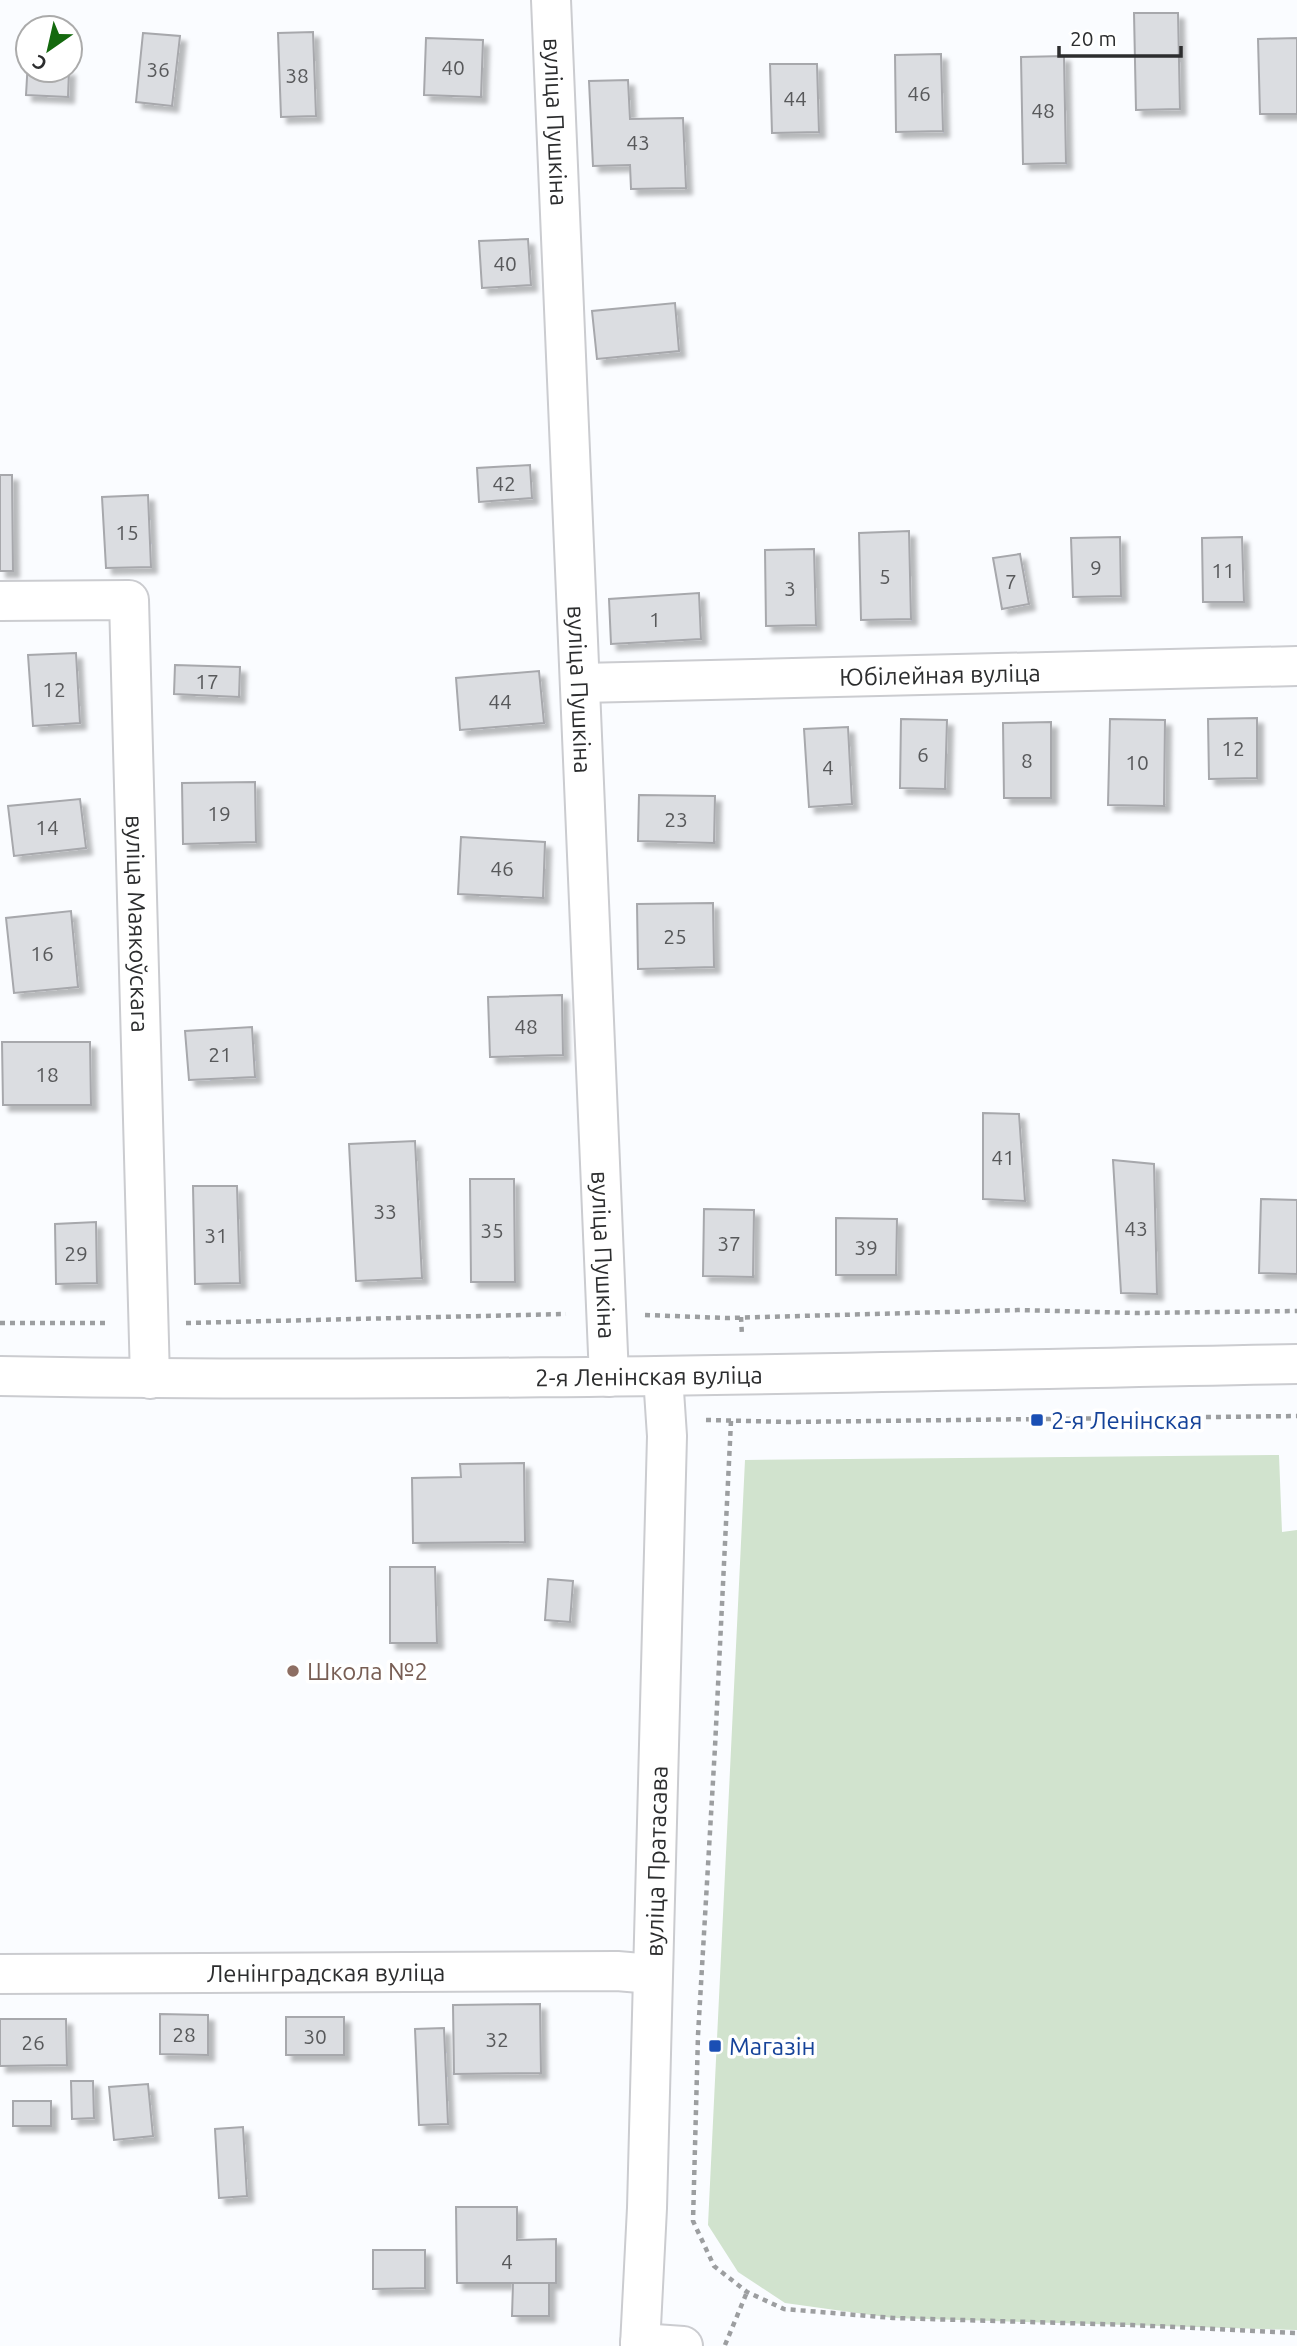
<svg xmlns="http://www.w3.org/2000/svg" width="1297" height="2346" font-family="Ubuntu,sans-serif">
<style>
.green{fill:#d1e3ce}
.building{fill:#dbdde1;stroke:#a7a8ac;stroke-width:2;filter:url(#shadow)}
.lines{fill:none;stroke-linecap:round;stroke-linejoin:round}
.minor-casing{stroke:#cbccd0;stroke-width:42}
.tertiary-casing{stroke:#cbccd0;stroke-width:42}
.secondary-casing{stroke:#cbccd0;stroke-width:42}
.path{stroke:#9c9ea0;stroke-width:4.5;stroke-dasharray:5 5;stroke-linecap:butt}
.minor{stroke:#fff;stroke-width:38}
.tertiary{stroke:#fff;stroke-width:38}
.secondary{stroke:#fff;stroke-width:38}
.transit-dot{fill:#1a4fb4;stroke:#fff;stroke-width:2.5}
.education-dot{fill:#8d6e63;stroke:#fff;stroke-width:2.5}
.labels{text-anchor:middle;dominant-baseline:central;stroke-width:7;stroke-linejoin:round;paint-order:stroke}
.number-label{font-size:21px;fill:#58595b}
.street-label{font-size:24px;fill:#2c2d2e;stroke:#fff}
.transit-label{font-size:24px;fill:#164399;stroke:#fff;text-anchor:start}
.education-label{font-size:24px;fill:#785e54;stroke:#fff;text-anchor:start}
</style>
<defs>
<filter id="shadow"><feDropShadow dx="6" dy="6" stdDeviation="2" flood-color="#0004"/></filter>
</defs>
<rect width="100%" height="100%" fill="#fafcff"/>
<path class="green" d="M 1279,1455 L 1282,1532 L 1297,1530 L 1297,2330 L 893,2318 L 785,2303 L 738,2272 L 708,2225 L 745,1460 Z"/>
<g class="building">
<path d="M 1134,13 L 1178,13 L 1180,109 L 1136,110 Z"/>
<path d="M 313,32 L 316,116 L 281,117 L 278,33 Z"/>
<path d="M 143,33 L 180,36 L 172,106 L 136,102 Z"/>
<path d="M 426,38 L 483,40 L 481,97 L 424,95 Z"/>
<path d="M 1297,38 L 1297,114 L 1260,114 L 1258,39 Z"/>
<path d="M 941,54 L 943,131 L 896,132 L 895,55 Z"/>
<path d="M 1064,56 L 1066,163 L 1023,164 L 1021,57 Z"/>
<path d="M 28,60 L 28,70 L 69,70 L 68,97 L 26,95 Z"/>
<path d="M 770,64 L 817,64 L 819,132 L 772,133 Z"/>
<path d="M 628,80 L 630,119 L 683,118 L 686,188 L 631,189 L 630,165 L 593,166 L 589,81 Z"/>
<path d="M 528,239 L 531,285 L 482,288 L 479,241 Z"/>
<path d="M 675,303 L 679,351 L 597,359 L 592,311 Z"/>
<path d="M 530,465 L 532,498 L 479,502 L 477,468 Z"/>
<path d="M 0,475 L 12,475 L 13,571 L 0,571 Z"/>
<path d="M 148,495 L 151,567 L 106,568 L 102,497 Z"/>
<path d="M 909,531 L 911,619 L 861,620 L 859,533 Z"/>
<path d="M 1120,537 L 1121,596 L 1073,597 L 1071,538 Z"/>
<path d="M 1242,537 L 1244,602 L 1203,602 L 1202,538 Z"/>
<path d="M 814,549 L 816,625 L 766,626 L 765,550 Z"/>
<path d="M 1020,554 L 1029,604 L 1002,609 L 993,558 Z"/>
<path d="M 699,593 L 701,639 L 611,644 L 609,599 Z"/>
<path d="M 76,653 L 80,723 L 33,726 L 28,655 Z"/>
<path d="M 175,665 L 240,667 L 239,697 L 174,694 Z"/>
<path d="M 539,671 L 544,723 L 460,730 L 456,678 Z"/>
<path d="M 1257,718 L 1257,778 L 1209,779 L 1208,719 Z"/>
<path d="M 901,719 L 947,720 L 945,789 L 900,788 Z"/>
<path d="M 1110,719 L 1165,720 L 1164,806 L 1108,805 Z"/>
<path d="M 1051,722 L 1051,798 L 1004,798 L 1003,723 Z"/>
<path d="M 848,727 L 852,804 L 809,807 L 804,729 Z"/>
<path d="M 255,782 L 256,842 L 183,844 L 182,783 Z"/>
<path d="M 639,795 L 715,796 L 714,843 L 638,841 Z"/>
<path d="M 80,799 L 86,848 L 14,856 L 8,806 Z"/>
<path d="M 461,837 L 545,842 L 543,898 L 458,894 Z"/>
<path d="M 713,903 L 714,967 L 638,969 L 637,904 Z"/>
<path d="M 71,911 L 78,987 L 14,993 L 6,918 Z"/>
<path d="M 562,995 L 563,1055 L 490,1057 L 488,997 Z"/>
<path d="M 252,1027 L 255,1077 L 189,1080 L 185,1031 Z"/>
<path d="M 2,1042 L 90,1042 L 91,1105 L 3,1105 Z"/>
<path d="M 983,1113 L 1019,1114 L 1025,1201 L 983,1199 Z"/>
<path d="M 415,1141 L 422,1278 L 356,1281 L 349,1144 Z"/>
<path d="M 1113,1160 L 1154,1164 L 1157,1294 L 1121,1293 Z"/>
<path d="M 470,1179 L 514,1179 L 515,1282 L 471,1282 Z"/>
<path d="M 193,1186 L 237,1186 L 240,1283 L 195,1284 Z"/>
<path d="M 1261,1199 L 1297,1200 L 1297,1274 L 1259,1273 Z"/>
<path d="M 704,1209 L 754,1210 L 753,1277 L 703,1276 Z"/>
<path d="M 836,1218 L 897,1219 L 896,1275 L 836,1275 Z"/>
<path d="M 96,1222 L 97,1283 L 56,1284 L 55,1224 Z"/>
<path d="M 524,1463 L 525,1542 L 413,1543 L 412,1478 L 461,1477 L 460,1464 Z"/>
<path d="M 390,1567 L 435,1567 L 437,1643 L 390,1643 Z"/>
<path d="M 548,1579 L 573,1581 L 570,1622 L 545,1620 Z"/>
<path d="M 540,2004 L 541,2073 L 454,2074 L 453,2005 Z"/>
<path d="M 160,2014 L 208,2015 L 208,2055 L 160,2054 Z"/>
<rect x="286" y="2017" width="58" height="38"/>
<path d="M 0,2019 L 66,2019 L 67,2065 L 0,2066 Z"/>
<path d="M 444,2028 L 448,2124 L 419,2125 L 415,2029 Z"/>
<path d="M 71,2081 L 93,2081 L 94,2118 L 72,2119 Z"/>
<path d="M 148,2084 L 153,2136 L 114,2140 L 109,2087 Z"/>
<rect x="13" y="2101" width="38" height="25"/>
<path d="M 243,2127 L 247,2196 L 219,2198 L 215,2129 Z"/>
<path d="M 456,2207 L 517,2207 L 517,2240 L 556,2239 L 556,2283 L 457,2283 Z"/>
<path d="M 373,2250 L 425,2250 L 425,2288 L 373,2289 Z"/>
<path d="M 513,2283 L 549,2283 L 549,2316 L 512,2316 Z"/>
</g>
<g class="lines">
<g class="minor-casing">
<g id="minor">
<path id="s1" d="M 551,0 L 609,1377"/>
<path id="s2" d="M 0,601 L 129,600 L 150,1379"/>
<path id="s3" d="M 581,683 L 1297,666"/>
<path d="M 640,2343 L 683,2346"/>
</g>
</g>
<g class="tertiary-casing">
<g id="tertiary">
<path id="s4" d="M 0,1974 L 617,1971 L 652,1974"/>
</g>
</g>
<g class="secondary-casing">
<g id="secondary">
<path id="s5" d="M 0,1376 C 432,1384 865,1372 1297,1364"/>
<path id="s6" d="M 640,2346 L 647,2208 L 667,1436 L 663,1376"/>
</g>
</g>
<g class="path">
<path d="M 645,1315 L 727,1318 L 1020,1310 L 1135,1313 L 1297,1311"/>
<path d="M 741,1317 L 742,1336"/>
<path d="M 0,1323 L 108,1323"/>
<path d="M 186,1323 L 566,1314"/>
<path d="M 706,1420 L 788,1422 L 1297,1416"/>
<path d="M 731,1421 L 715,1747 L 698,2035 L 693,2221 L 714,2266 L 747,2292 L 784,2309 L 893,2318 L 1132,2325 L 1297,2333"/>
<path d="M 725,2345 L 747,2292"/>
</g>
<use href="#minor" class="minor"/>
<use href="#tertiary" class="tertiary"/>
<use href="#secondary" class="secondary"/>
</g>
<g class="transit-dot">
<rect x="1030" y="1413" width="14" height="14" rx="3.5"/>
<rect x="708" y="2039" width="14" height="14" rx="3.5"/>
</g>
<circle class="education-dot" cx="293" cy="1671" r="7"/>
<g class="labels">
<g class="number-label">
<text x="453" y="67">40</text>
<text x="158" y="69">36</text>
<text x="297" y="75">38</text>
<text x="919" y="93">46</text>
<text x="795" y="98">44</text>
<text x="1043" y="110">48</text>
<text x="638" y="142">43</text>
<text x="505" y="263">40</text>
<text x="504" y="483">42</text>
<text x="127" y="532">15</text>
<text x="1096" y="567">9</text>
<text x="1223" y="570">11</text>
<text x="885" y="576">5</text>
<text x="1011" y="581">7</text>
<text x="790" y="588">3</text>
<text x="655" y="619">1</text>
<text x="207" y="681">17</text>
<text x="54" y="689">12</text>
<text x="500" y="701">44</text>
<text x="1233" y="748">12</text>
<text x="923" y="754">6</text>
<text x="1027" y="760">8</text>
<text x="1137" y="762">10</text>
<text x="828" y="767">4</text>
<text x="219" y="813">19</text>
<text x="676" y="819">23</text>
<text x="47" y="827">14</text>
<text x="502" y="868">46</text>
<text x="675" y="936">25</text>
<text x="42" y="953">16</text>
<text x="526" y="1026">48</text>
<text x="220" y="1054">21</text>
<text x="47" y="1074">18</text>
<text x="1003" y="1157">41</text>
<text x="385" y="1211">33</text>
<text x="1136" y="1228">43</text>
<text x="492" y="1230">35</text>
<text x="216" y="1235">31</text>
<text x="729" y="1243">37</text>
<text x="866" y="1247">39</text>
<text x="76" y="1253">29</text>
<text x="184" y="2034">28</text>
<text x="315" y="2036">30</text>
<text x="497" y="2039">32</text>
<text x="33" y="2042">26</text>
<text x="507" y="2261">4</text>
</g>
<g class="street-label">
<text stroke="none"><textPath href="#s1" startOffset="122">вуліца Пушкіна</textPath></text>
<text stroke="none"><textPath href="#s3" startOffset="359">Юбілейная вуліца</textPath></text>
<text stroke="none"><textPath href="#s1" startOffset="690">вуліца Пушкіна</textPath></text>
<text stroke="none"><textPath href="#s2" startOffset="453">вуліца Маякоўскага</textPath></text>
<text stroke="none"><textPath href="#s1" startOffset="1256">вуліца Пушкіна</textPath></text>
<text stroke="none"><textPath href="#s5" startOffset="649">2-я Ленінская вуліца</textPath></text>
<text stroke="none"><textPath href="#s6" startOffset="485">вуліца Пратасава</textPath></text>
<text stroke="none"><textPath href="#s4" startOffset="326">Ленінградская вуліца</textPath></text>
</g>
<g class="transit-label">
<text x="1051" y="1420">2-я Ленінская</text>
<text x="729" y="2046">Магазін</text>
</g>
<g class="education-label">
<text x="307" y="1671">Школа №2</text>
</g>
</g>
<g transform="translate(49 49) rotate(214)"><circle r="33" fill="#ffffff" stroke="#ababab" stroke-width="2"/>
<path d="M0-5L12 26L0 18L-12 26Z" fill="#14690e"/>
<text y="-10" font-size="19" font-weight="bold" text-anchor="middle" fill="#2c2d2e">С</text>
</g>
<path d="M1059 46v10h122v-10" fill="none" stroke="#2c2d2e" stroke-width="3.5"/>
<text x="1070" y="46" font-size="21" fill="#2c2d2e" stroke="#ffffff" stroke-width="5" paint-order="stroke">20 m</text>
</svg>
